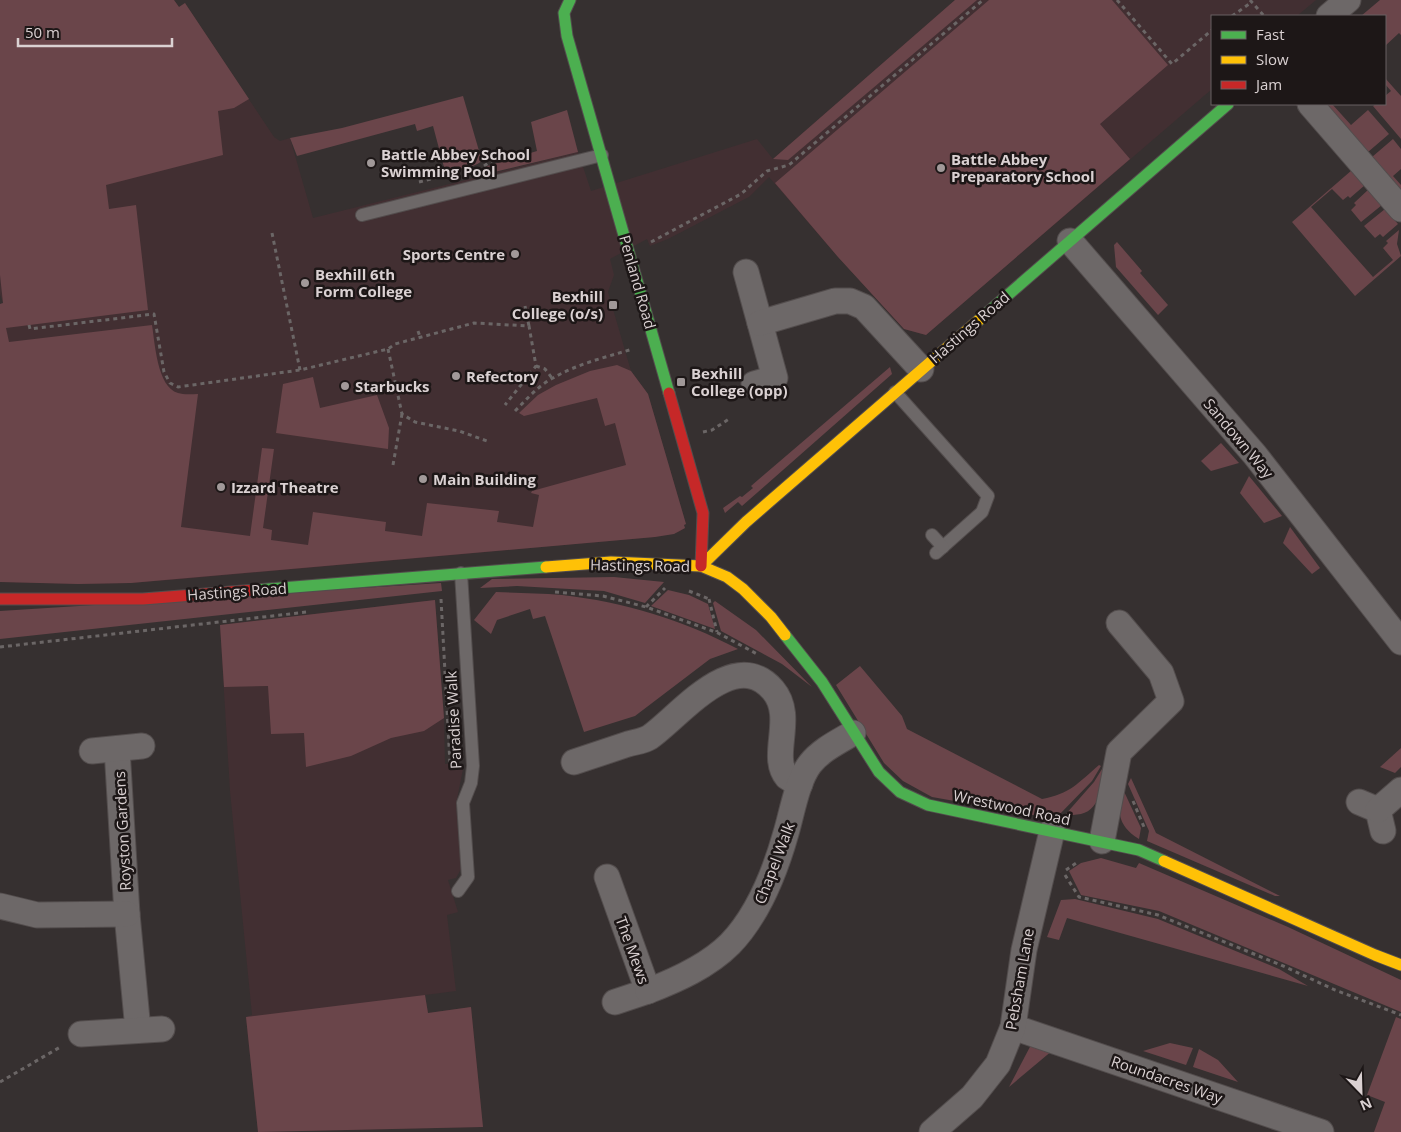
<svg xmlns="http://www.w3.org/2000/svg" width="1401" height="1132" font-family="'Open Sans',sans-serif">
<style>
.built{fill:#422f32}
.green{fill:#6a454a}
.lines{fill:none;stroke-linecap:round;stroke-linejoin:round}
.lane-casing{stroke:#534d4d;stroke-width:14}
.street-casing{stroke:#534d4d;stroke-width:27}
.fast-casing{stroke:#534d4d;stroke-width:13}
.slow-casing{stroke:#534d4d;stroke-width:13}
.jam-casing{stroke:#534d4d;stroke-width:13}
.path{stroke:#6b6666;stroke-width:3;stroke-dasharray:4 4;stroke-linecap:butt}
.lane{stroke:#6d6868;stroke-width:12}
.street{stroke:#6d6868;stroke-width:25}
.fast{stroke:#4caf50;stroke-width:11}
.slow{stroke:#ffc107;stroke-width:11}
.jam{stroke:#c62828;stroke-width:11}
.poi-dot{fill:#a19999;stroke:#1d1717;stroke-width:2}
.labels{text-anchor:middle;dominant-baseline:central;stroke-width:5;stroke-linejoin:round;paint-order:stroke}
.poi-label{font-size:15px;font-weight:bold;fill:#dad1d2;stroke:#1d1717;text-anchor:start}
.street-label{font-size:15px;fill:#dad1d2;stroke:#1d1717}
</style>
<rect width="100%" height="100%" fill="#363030"/>
<g class="built">
<path d="M 0,0 L 174,0 L 179,7 L 185,3 L 274,137 L 280,141 L 290,138 L 313,218 L 578,152 L 591,191 L 757,139 L 773,159 L 955,0 L 1316,0 L 1297,16 L 1212,16 L 1212,89 L 926,335 L 904,329 L 838,257 L 769,177 L 749,197 L 743,200 L 668,239 L 650,246 L 647,239 L 610,259 L 614,275 L 608,292 L 631,371 L 648,394 L 686,524 L 684,525 L 685,528 L 679,532 L 655,537 L 183,579 L 131,583 L 78,584 L 0,582 L 0,304 L 3,303 L 0,294 Z"/>
<path d="M 435,600 L 444,718 L 445,764 L 456,763 L 463,769 L 456,804 L 461,869 L 456,878 L 448,880 L 458,912 L 447,915 L 456,991 L 425,995 L 428,1013 L 471,1007 L 483,1127 L 258,1132 L 246,1017 L 252,1015 L 230,791 L 220,625 Z"/>
</g>
<g class="green">
<path d="M 0,0 L 174,0 L 179,7 L 185,3 L 249,99 L 234,108 L 218,111 L 223,155 L 106,185 L 109,209 L 136,205 L 148,310 L 6,328 L 9,342 L 152,325 C 155,343 157,387 178,393 C 184,395 192,394 198,394 L 181,527 L 250,536 L 262,448 L 274,449 L 263,528 L 272,530 L 271,540 L 308,545 L 313,512 L 386,522 L 385,531 L 422,536 L 427,503 L 499,511 L 497,522 L 533,527 L 539,495 L 531,493 L 532,491 L 626,465 L 615,423 L 605,426 L 597,398 L 524,416 L 519,413 L 538,395 L 556,385 L 590,371 L 617,365 L 631,371 L 648,394 L 686,524 L 684,525 L 685,528 L 674,534 L 655,537 L 131,583 L 78,584 L 0,582 L 0,304 L 3,303 L 0,275 Z"/>
<path d="M 955,0 L 977,0 L 788,160 L 773,159 Z"/>
<path d="M 989,0 L 1112,0 L 1168,65 L 1100,124 L 1130,159 L 926,335 L 904,329 L 838,257 L 775,183 Z"/>
<path d="M 1380,0 L 1401,0 L 1401,35 L 1399,33 L 1385,46 L 1385,16 L 1361,16 Z"/>
<path d="M 1385,78 L 1401,96 L 1401,139 L 1373,106 L 1376,104 L 1385,104 L 1385,96 L 1391,91 L 1385,84 Z"/>
<path d="M 463,96 L 482,161 C 471,170 458,167 445,171 L 433,126 L 417,131 L 415,124 L 297,156 L 290,138 L 342,128 Z"/>
<path d="M 1327,104 L 1332,104 L 1351,125 L 1368,110 L 1389,134 L 1368,152 Z"/>
<path d="M 567,110 L 578,152 L 486,174 L 484,167 L 537,151 L 531,122 Z"/>
<path d="M 1393,139 L 1401,149 L 1401,169 L 1393,176 L 1401,185 L 1401,192 L 1372,157 Z"/>
<path d="M 1352,170 L 1365,185 L 1350,198 L 1348,196 L 1343,200 L 1332,189 L 1311,207 L 1373,277 L 1393,260 L 1383,248 L 1388,243 L 1386,241 L 1399,230 L 1397,244 L 1401,256 L 1355,296 L 1292,222 Z"/>
<path d="M 1369,189 L 1382,205 L 1361,222 L 1351,210 L 1356,205 L 1354,203 Z"/>
<path d="M 1385,209 L 1398,224 L 1383,237 L 1380,234 L 1375,238 L 1364,226 Z"/>
<path d="M 1117,242 L 1142,271 L 1140,273 L 1168,305 L 1158,315 L 1116,267 L 1114,245 Z"/>
<path d="M 890,367 L 892,374 L 742,506 L 738,502 L 725,513 L 723,508 L 740,496 L 742,497 L 753,488 L 751,486 Z"/>
<path d="M 313,377 L 320,408 L 377,395 L 389,428 L 388,449 L 276,433 L 283,384 Z"/>
<path d="M 1221,443 L 1239,463 L 1211,471 L 1201,461 Z"/>
<path d="M 1249,476 L 1282,516 L 1264,523 L 1240,493 Z"/>
<path d="M 1290,527 L 1320,568 L 1312,574 L 1283,543 Z"/>
<path d="M 614,577 L 664,582 L 645,603 L 604,591 L 517,586 L 480,588 L 492,579 Z"/>
<path d="M 441,583 L 442,591 L 0,639 L 0,611 Z"/>
<path d="M 668,590 L 689,595 L 708,604 L 715,629 L 651,606 Z"/>
<path d="M 496,592 C 518,593 540,593 562,595 C 624,602 683,620 738,649 L 710,659 L 635,716 L 584,732 L 545,616 L 533,619 L 530,609 L 497,620 L 491,634 L 474,620 Z"/>
<path d="M 435,600 L 444,718 L 424,731 L 391,738 L 351,756 L 306,767 L 304,733 L 271,734 L 268,686 L 224,687 L 220,625 Z"/>
<path d="M 715,601 L 756,630 L 812,687 L 782,664 L 721,631 L 713,603 Z"/>
<path d="M 860,666 L 902,716 L 907,729 L 1042,799 C 1070,794 1078,783 1099,765 L 1101,766 L 1092,781 L 1058,816 L 1039,816 L 932,797 L 903,781 L 884,763 L 836,685 Z"/>
<path d="M 1401,748 L 1401,767 L 1395,773 L 1380,767 Z"/>
<path d="M 1105,764 C 1102,782 1102,809 1081,814 C 1076,815 1070,815 1065,815 L 1094,782 Z"/>
<path d="M 1131,778 L 1156,833 L 1280,896 L 1275,896 L 1147,841 L 1149,831 L 1128,784 Z"/>
<path d="M 1121,785 L 1141,828 L 1139,839 C 1115,824 1119,810 1121,785 Z"/>
<path d="M 1101,858 L 1136,868 L 1139,863 L 1288,927 L 1401,980 L 1401,1012 L 1159,911 L 1081,895 L 1069,871 L 1081,863 Z"/>
<path d="M 1075,899 L 1158,919 L 1279,969 L 1308,986 L 1067,918 L 1059,940 L 1047,937 L 1061,900 Z"/>
<path d="M 425,995 L 428,1013 L 471,1007 L 483,1127 L 258,1132 L 246,1017 Z"/>
<path d="M 1396,1017 L 1401,1019 L 1401,1132 L 1374,1132 L 1385,1102 L 1367,1095 Z"/>
<path d="M 1032,1043 L 1053,1050 L 1009,1087 Z"/>
<path d="M 1170,1043 L 1193,1048 L 1186,1065 L 1143,1051 Z"/>
<path d="M 1199,1049 L 1218,1060 L 1238,1082 L 1193,1067 Z"/>
</g>
<g class="lines">
<g class="lane-casing">
<g id="lane">
<path d="M 362,215 L 602,155"/>
<path d="M 895,392 L 988,496 L 982,512 L 936,553"/>
<path d="M 932,535 L 943,547"/>
<path d="M 458,891 L 468,877 L 463,803 L 471,783 L 473,766 L 461,573"/>
</g>
</g>
<g class="street-casing">
<g id="street">
<path d="M 1329,16 L 1348,0"/>
<path d="M 1310,104 L 1401,209"/>
<path d="M 1070,241 L 1255,455 L 1401,642"/>
<path d="M 746,272 L 775,378 L 754,384"/>
<path d="M 760,323 L 835,301 L 850,301 L 864,307 L 921,369"/>
<path d="M 117,749 L 127,914 L 138,1030"/>
<path d="M 92,751 L 142,746"/>
<path d="M 574,762 C 592,756 610,750 628,744 C 635,742 644,741 650,737 C 680,716 734,645 773,690 C 796,717 769,756 787,777 C 791,780 796,782 800,784"/>
<path d="M 1359,802 L 1378,810 L 1383,831"/>
<path d="M 1378,810 L 1401,790"/>
<path d="M 1102,841 L 1119,752 L 1171,701 L 1161,673 L 1119,623"/>
<path d="M 607,877 L 648,991 L 615,1002"/>
<path d="M 0,906 L 37,915 L 127,914"/>
<path d="M 648,991 C 677,980 708,966 730,944 C 759,914 775,872 786,833 C 792,813 797,781 810,764 C 821,750 838,742 853,733"/>
<path d="M 1013,1027 L 1321,1132"/>
<path d="M 81,1034 L 162,1029"/>
<path d="M 932,1132 L 972,1097 L 998,1064 L 1013,1027 L 1024,950 L 1052,831"/>
</g>
</g>
<g class="fast-casing">
<g id="fast">
<path d="M 570,0 L 564,13 L 567,36 L 669,393"/>
<path d="M 979,320 L 1228,104"/>
<path d="M 256,590 L 546,567"/>
<path d="M 785,635 L 822,682 L 879,772 L 900,792 L 928,805 L 1139,850 L 1164,861"/>
</g>
</g>
<g class="slow-casing">
<g id="slow">
<path d="M 701,566 L 746,522 L 979,320"/>
<path d="M 546,567 L 611,562 L 701,566 L 727,577 L 743,589 L 771,617 L 785,635"/>
<path d="M 1164,861 L 1375,955 L 1401,965"/>
</g>
</g>
<g class="jam-casing">
<g id="jam">
<path d="M 669,393 L 703,513 L 701,566"/>
<path d="M 0,599 L 143,599 L 256,590"/>
</g>
</g>
<g class="path">
<path d="M 1117,0 L 1172,64 L 1212,30"/>
<path d="M 1250,0 L 1264,16"/>
<path d="M 1232,16 L 1252,2"/>
<path d="M 484,166 L 502,154"/>
<path d="M 419,182 L 454,173"/>
<path d="M 272,233 L 300,370"/>
<path d="M 651,242 L 741,194 L 767,171 L 789,165 L 983,0"/>
<path d="M 525,306 L 529,326"/>
<path d="M 29,325 L 30,329 L 154,314 L 164,372 L 170,383 L 178,387 L 300,370 L 388,349 L 395,344 L 474,323 L 529,326 L 536,366 L 505,405"/>
<path d="M 418,331 L 420,337"/>
<path d="M 388,349 L 402,414 L 415,422 L 459,431 L 490,442"/>
<path d="M 536,366 L 545,369 L 552,378"/>
<path d="M 515,411 C 527,399 538,386 553,378 C 577,364 606,357 633,349"/>
<path d="M 703,432 L 712,430 L 729,419"/>
<path d="M 393,465 L 402,414"/>
<path d="M 689,591 L 709,599"/>
<path d="M 555,592 L 603,596 L 646,607 L 718,633 L 757,654"/>
<path d="M 441,599 L 450,764"/>
<path d="M 709,599 L 717,632"/>
<path d="M 646,607 L 665,588"/>
<path d="M 0,647 L 307,612"/>
<path d="M 1133,801 L 1144,827"/>
<path d="M 1066,870 L 1079,861"/>
<path d="M 1065,875 L 1079,897 L 1158,915 L 1281,965 L 1335,990 L 1401,1015"/>
<path d="M 0,1082 L 62,1046"/>
</g>
<use href="#lane" class="lane"/>
<use href="#street" class="street"/>
<use href="#fast" class="fast"/>
<use href="#slow" class="slow"/>
<use href="#jam" class="jam"/>
</g>
<g class="poi-dot">
<circle cx="371" cy="163" r="5"/>
<circle cx="941" cy="168" r="5"/>
<circle cx="515" cy="254" r="5"/>
<circle cx="305" cy="283" r="5"/>
<rect x="608" y="300" width="10" height="10" rx="2.5"/>
<circle cx="456" cy="376" r="5"/>
<rect x="676" y="377" width="10" height="10" rx="2.5"/>
<circle cx="345" cy="386" r="5"/>
<circle cx="423" cy="479" r="5"/>
<circle cx="221" cy="487" r="5"/>
</g>
<g class="labels">
<g class="poi-label">
<text x="381" y="154">Battle Abbey School<tspan x="381" dy="17">Swimming Pool</tspan></text>
<text x="951" y="159">Battle Abbey<tspan x="951" dy="17">Preparatory School</tspan></text>
<text x="505" y="254" text-anchor="end">Sports Centre</text>
<text x="315" y="274">Bexhill 6th<tspan x="315" dy="17">Form College</tspan></text>
<text x="603" y="296" text-anchor="end">Bexhill<tspan x="603" dy="17">College (o/s)</tspan></text>
<text x="691" y="373">Bexhill<tspan x="691" dy="17">College (opp)</tspan></text>
<text x="466" y="376">Refectory</text>
<text x="355" y="386">Starbucks</text>
<text x="433" y="479">Main Building</text>
<text x="231" y="487">Izzard Theatre</text>
</g>
<g class="street-label">
<text transform="translate(638 282) rotate(74)">Penland Road</text>
<text transform="translate(969 327) rotate(-41)">Hastings Road</text>
<text transform="translate(1239 438) rotate(50)">Sandown Way</text>
<text transform="translate(640 565) rotate(1)">Hastings Road</text>
<text transform="translate(237 591) rotate(-4)">Hastings Road</text>
<text transform="translate(453 720) rotate(-93)">Paradise Walk</text>
<text transform="translate(1012 807) rotate(12)">Wrestwood Road</text>
<text transform="translate(122 831) rotate(-93)">Royston Gardens</text>
<text transform="translate(774 863) rotate(-69)">Chapel Walk</text>
<text transform="translate(633 950) rotate(70)">The Mews</text>
<text transform="translate(1019 979) rotate(-80)">Pebsham Lane</text>
<text transform="translate(1167 1079) rotate(19)">Roundacres Way</text>
</g>
</g>
<rect x="1211" y="15" width="175" height="90" fill="#1d1717" stroke="#696162"/>
<rect x="1221" y="31" width="25" height="8" fill="#4caf50" stroke="#696162"/>
<text x="1256" y="40" font-size="15" fill="#dad1d2">Fast</text>
<rect x="1221" y="56" width="25" height="8" fill="#ffc107" stroke="#696162"/>
<text x="1256" y="65" font-size="15" fill="#dad1d2">Slow</text>
<rect x="1221" y="81" width="25" height="8" fill="#c62828" stroke="#696162"/>
<text x="1256" y="90" font-size="15" fill="#dad1d2">Jam</text>
<g transform="translate(1361 1092) rotate(157)" stroke="#1d1717" stroke-width="4" paint-order="stroke">
<path d="M0-4L9 19L0 12L-9 19Z" fill="#dad1d2"/>
<text y="-8" font-size="14" font-weight="bold" text-anchor="middle" fill="#dad1d2">N</text>
</g>
<path d="M18 38v8h154v-8" fill="none" stroke="#dad1d2" stroke-width="2.5"/>
<text x="25" y="38" font-size="15" fill="#dad1d2" stroke="#1d1717" stroke-width="4" paint-order="stroke">50 m</text>
</svg>
